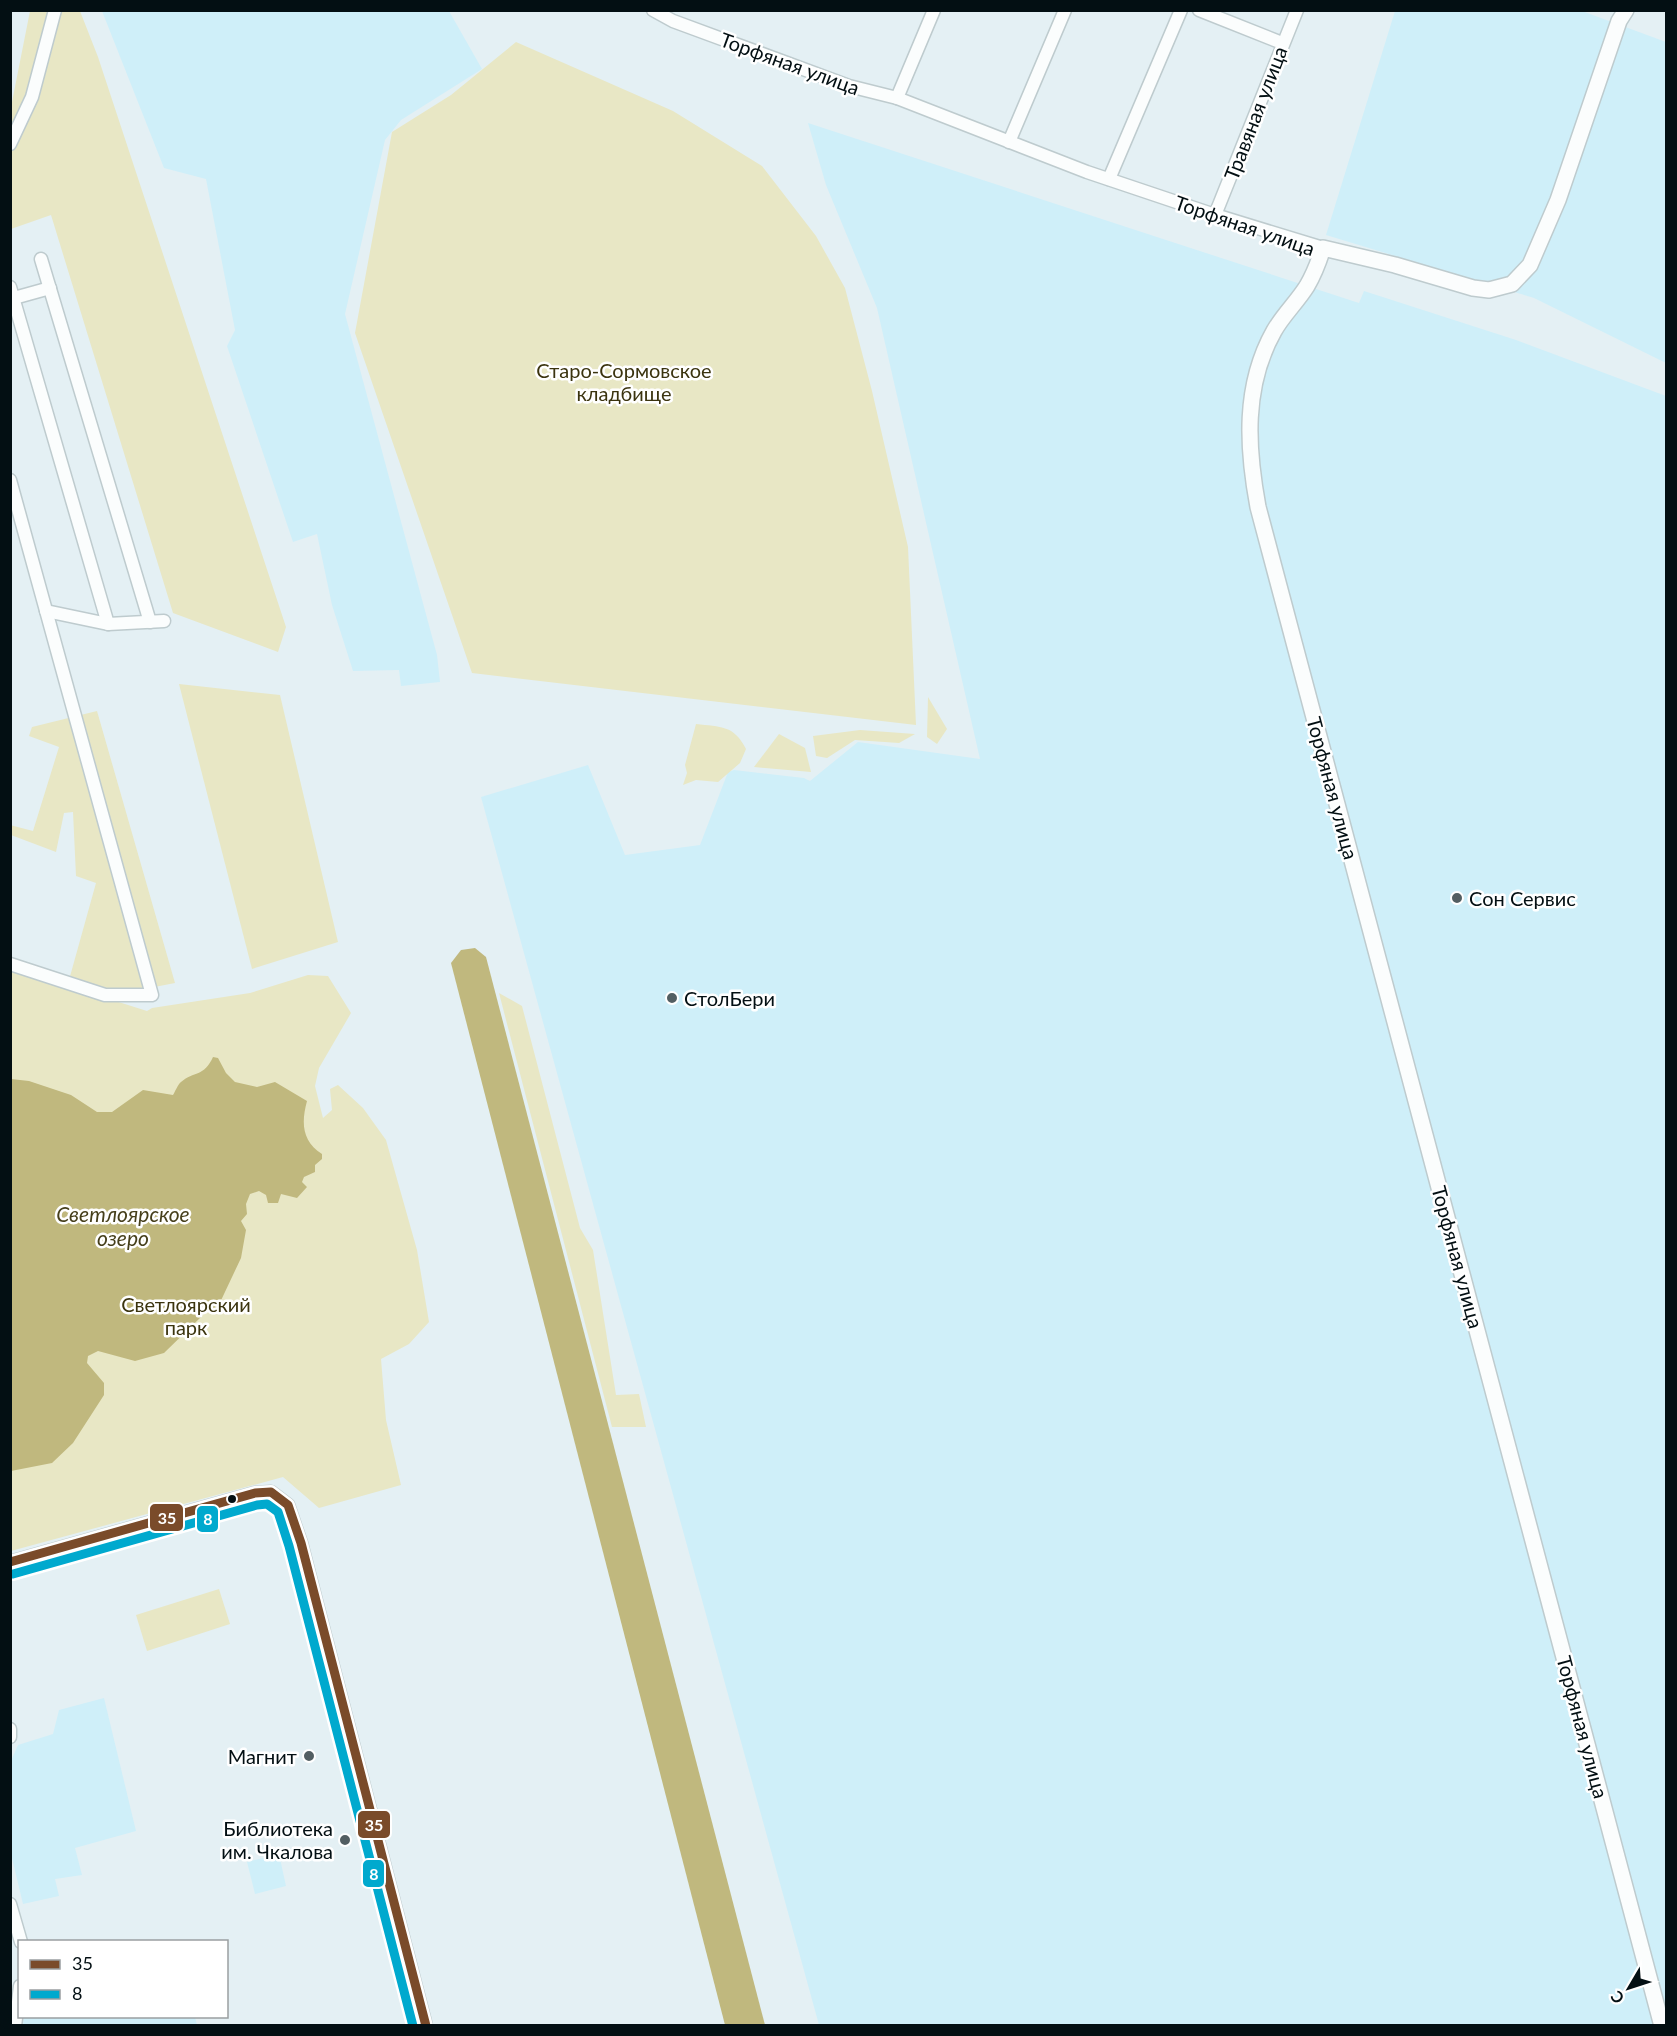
<svg xmlns="http://www.w3.org/2000/svg" width="1677" height="2036" font-family="Lato,sans-serif">
<style>
.built{fill:#cfeff9}
.green{fill:#e8e7c5}
.water{fill:#c0b87e}
.lines{fill:none;stroke-linecap:round;stroke-linejoin:round}
.minor-casing{stroke:#becbce;stroke-width:15}
.tertiary-casing{stroke:#becbce;stroke-width:18}
.minor{stroke:#fbfdfd;stroke-width:12}
.tertiary{stroke:#fbfdfd;stroke-width:15}
.bus-1-casing{stroke:#fff;stroke-width:14}
.bus-2-casing{stroke:#fff;stroke-width:14}
.bus-1{stroke:#7a4b2a;stroke-width:9}
.bus-2{stroke:#00a9ce;stroke-width:9}
.poi-dot{fill:#525e62;stroke:#fff;stroke-width:2}
.bus-dot{fill:#030f13;stroke:#fff;stroke-width:2}
.labels{text-anchor:middle;dominant-baseline:central;stroke-width:5;stroke-linejoin:round;paint-order:stroke}
.street-label{font-size:20px;fill:#030f13;stroke:#fff}
.park-label{font-size:20px;fill:#3b340f;stroke:#fff}
.poi-label{font-size:20px;fill:#030f13;stroke:#fff;text-anchor:start}
.water-label{font-size:21px;font-style:italic;fill:#463f1b;stroke:#fff}
.line-badge{stroke:#fff;stroke-width:2}
.badge-label{font-size:16px;text-anchor:middle;font-weight:bold;fill:#fff}
</style>
<rect width="100%" height="100%" fill="#e4f0f4"/>
<g class="built">
<path d="M 102,11 L 449,11 L 482,69 L 401,120 L 385,140 L 345,314 L 437,655 L 440,682 L 401,686 L 399,670 L 353,671 L 332,605 L 317,534 L 293,542 L 227,346 L 235,330 L 206,179 L 164,168 Z"/>
<path d="M 1395,11 L 1582,11 L 1666,42 L 1666,363 L 1534,298 L 1326,235 Z"/>
<path d="M 808,123 L 1359,303 L 1364,291 L 1516,340 L 1666,396 L 1666,2025 L 819,2025 L 481,797 L 588,765 L 625,855 L 700,845 L 728,772 L 734,770 L 804,778 L 810,781 L 858,742 L 980,759 L 877,308 L 826,185 Z"/>
<path d="M 104,1698 L 136,1831 L 75,1848 L 82,1875 L 55,1879 L 59,1896 L 23,1904 L 11,1854 L 11,1761 L 18,1745 L 53,1734 L 59,1710 Z"/>
<path d="M 279,1854 L 286,1886 L 255,1894 L 247,1862 Z"/>
<path d="M 24,2017 L 195,2017 L 197,2025 L 23,2025 Z"/>
</g>
<g class="green">
<path d="M 30,11 L 80,11 L 98,57 L 286,627 L 278,652 L 173,613 L 51,215 L 11,229 L 11,107 Z"/>
<path d="M 516,42 L 673,111 L 762,166 L 816,236 L 845,288 L 872,391 L 908,547 L 916,725 L 472,673 L 355,333 L 392,132 L 451,95 Z"/>
<path d="M 179,684 L 280,695 L 338,942 L 252,969 Z"/>
<path d="M 928,697 L 947,729 L 937,744 L 927,737 Z"/>
<path d="M 97,711 L 175,983 L 139,990 L 106,992 L 69,980 L 96,883 L 76,876 L 73,812 L 64,813 L 56,852 L 11,835 L 10,825 L 33,831 L 59,747 L 29,736 L 32,727 Z"/>
<path d="M 696,724 C 721,727 734,725 746,749 L 740,763 L 718,782 L 696,780 L 683,785 L 687,773 L 685,765 Z"/>
<path d="M 860,730 L 915,734 L 899,743 L 855,740 L 827,758 L 816,756 L 813,736 Z"/>
<path d="M 779,734 L 805,748 L 811,772 L 754,767 Z"/>
<path d="M 11,968 L 147,1011 L 152,1008 L 250,993 L 308,975 L 328,976 L 351,1013 L 319,1068 L 315,1086 L 323,1118 L 332,1110 L 330,1089 L 338,1085 L 363,1108 L 386,1140 L 417,1250 L 429,1322 L 409,1344 L 381,1359 L 386,1420 L 401,1485 L 319,1508 L 283,1477 L 11,1551 Z"/>
<path d="M 499,993 L 522,1006 L 580,1228 L 593,1250 L 616,1395 L 639,1394 L 646,1427 L 612,1427 Z"/>
<path d="M 219,1589 L 230,1624 L 147,1651 L 136,1615 Z"/>
</g>
<g class="water">
<path d="M 475,948 L 486,957 L 765,2025 L 725,2025 L 451,963 L 461,950 Z"/>
<path d="M 213,1057 L 218,1058 L 226,1073 L 235,1082 L 257,1087 L 275,1082 L 307,1101 C 301,1123 302,1141 322,1154 L 322,1159 L 315,1165 L 315,1172 L 304,1177 L 302,1182 L 307,1187 L 297,1198 L 281,1194 L 278,1203 L 268,1203 L 266,1195 L 259,1191 L 250,1194 L 246,1204 L 247,1214 L 241,1221 L 246,1230 L 241,1258 L 216,1311 L 211,1311 L 209,1306 L 202,1307 L 201,1317 L 164,1353 L 135,1361 L 98,1351 L 88,1356 L 87,1363 L 104,1383 L 104,1395 L 73,1443 L 52,1463 L 11,1471 L 11,1079 L 29,1081 L 71,1095 L 97,1112 L 112,1112 L 143,1090 L 173,1095 C 175,1092 178,1084 181,1082 C 194,1071 204,1077 213,1057 Z"/>
</g>
<g class="lines">
<g class="minor-casing">
<g id="minor">
<path d="M 653,10 L 673,21 L 849,86 L 897,98 L 1087,172 L 1215,215 L 1323,248"/>
<path d="M 1199,10 L 1282,43"/>
<path d="M 897,98 L 934,10"/>
<path d="M 1009,142 L 1065,10"/>
<path d="M 10,144 L 32,97 L 55,10"/>
<path d="M 1109,179 L 1181,10"/>
<path d="M 1215,215 L 1297,10"/>
<path d="M 41,259 L 150,622"/>
<path d="M 10,287 L 108,624"/>
<path d="M 14,298 L 50,288"/>
<path d="M 10,480 L 152,995 L 105,995 L 10,964"/>
<path d="M 46,611 L 108,624 L 164,621"/>
<path d="M 10,1562 L 255,1493 L 271,1492 L 288,1505 L 301,1543 L 426,2026"/>
<path d="M 10,1729 L 10,1737"/>
<path d="M 10,1904 L 21,1942"/>
<path d="M 15,2026 L 20,1986"/>
</g>
</g>
<g class="tertiary-casing">
<path id="tertiary" d="M 1626,10 L 1619,21 L 1558,200 L 1530,265 L 1512,284 L 1489,290 L 1473,288 L 1395,265 L 1323,248 C 1319,261 1314,274 1307,286 C 1297,302 1283,315 1274,331 C 1243,386 1247,448 1258,507 L 1662,2026"/>
</g>
<use href="#minor" class="minor"/>
<use href="#tertiary" class="tertiary"/>
<g class="bus-1-casing">
<path id="bus-1" d="M 10,1562 L 255,1493 L 271,1492 L 288,1505 L 301,1543 L 426,2026"/>
</g>
<g class="bus-2-casing">
<path id="bus-2" d="M 13,1574 L 257,1505 L 267,1504 L 278,1512 L 289,1546 L 413,2026"/>
</g>
<use href="#bus-1" class="bus-1"/>
<use href="#bus-2" class="bus-2"/>
</g>
<g class="poi-dot">
<circle cx="1457" cy="898" r="6"/>
<circle cx="672" cy="998" r="6"/>
<circle cx="309" cy="1756" r="6"/>
<circle cx="345" cy="1840" r="6"/>
</g>
<circle class="bus-dot" cx="232" cy="1499" r="5"/>
<g class="labels">
<g class="street-label">
<text transform="translate(790 63) rotate(20)">Торфяная улица</text>
<text transform="translate(1255 113) rotate(-69)">Травяная улица</text>
<text transform="translate(1245 225) rotate(19)">Торфяная улица</text>
<text transform="translate(1333 788) rotate(75)">Торфяная улица</text>
<text transform="translate(1458 1257) rotate(75)">Торфяная улица</text>
<text transform="translate(1583 1727) rotate(75)">Торфяная улица</text>
</g>
<g class="park-label">
<text x="624" y="370">Старо-Сормовское<tspan x="624" dy="23">кладбище</tspan></text>
<text x="186" y="1304">Светлоярский<tspan x="186" dy="23">парк</tspan></text>
</g>
<g class="poi-label">
<text x="1469" y="898">Сон Сервис</text>
<text x="684" y="998">СтолБери</text>
<text x="297" y="1756" text-anchor="end">Магнит</text>
<text x="333" y="1828" text-anchor="end">Библиотека<tspan x="333" dy="23">им. Чкалова</tspan></text>
</g>
<g class="water-label">
<text x="123" y="1213">Светлоярское<tspan x="123" dy="24">озеро</tspan></text>
</g>
</g>
<g class="line-badge">
<rect x="149" y="1503" width="35" height="29" rx="6" fill="#7a4b2a"/>
<rect x="196" y="1505" width="23" height="28" rx="6" fill="#00a9ce"/>
<rect x="357" y="1810" width="34" height="29" rx="6" fill="#7a4b2a"/>
<rect x="362" y="1859" width="23" height="29" rx="6" fill="#00a9ce"/>
</g>
<g class="badge-label">
<text x="167" y="1524">35</text>
<text x="208" y="1525">8</text>
<text x="374" y="1831">35</text>
<text x="374" y="1880">8</text>
</g>
<rect width="1677" height="2036" fill="none" stroke="#030f13" stroke-width="24"/>
<rect x="18" y="1940" width="210" height="78" fill="#ffffff" stroke="#9a9fa1" stroke-width="1.5"/>
<rect x="30" y="1960" width="30" height="9" fill="#7a4b2a" stroke="#9a9fa1" stroke-width="1.5"/>
<text x="72" y="1970" font-size="18" fill="#030f13">35</text>
<rect x="30" y="1990" width="30" height="9" fill="#00a9ce" stroke="#9a9fa1" stroke-width="1.5"/>
<text x="72" y="2000" font-size="18" fill="#030f13">8</text>
<g transform="translate(1629 1988) rotate(231)" stroke="#ffffff" stroke-width="4.5" paint-order="stroke">
<path d="M0-4.5L10 22L0 15L-10 22Z" fill="#030f13"/>
<text y="-9" font-size="16" font-weight="bold" text-anchor="middle" fill="#030f13">С</text>
</g>
</svg>
